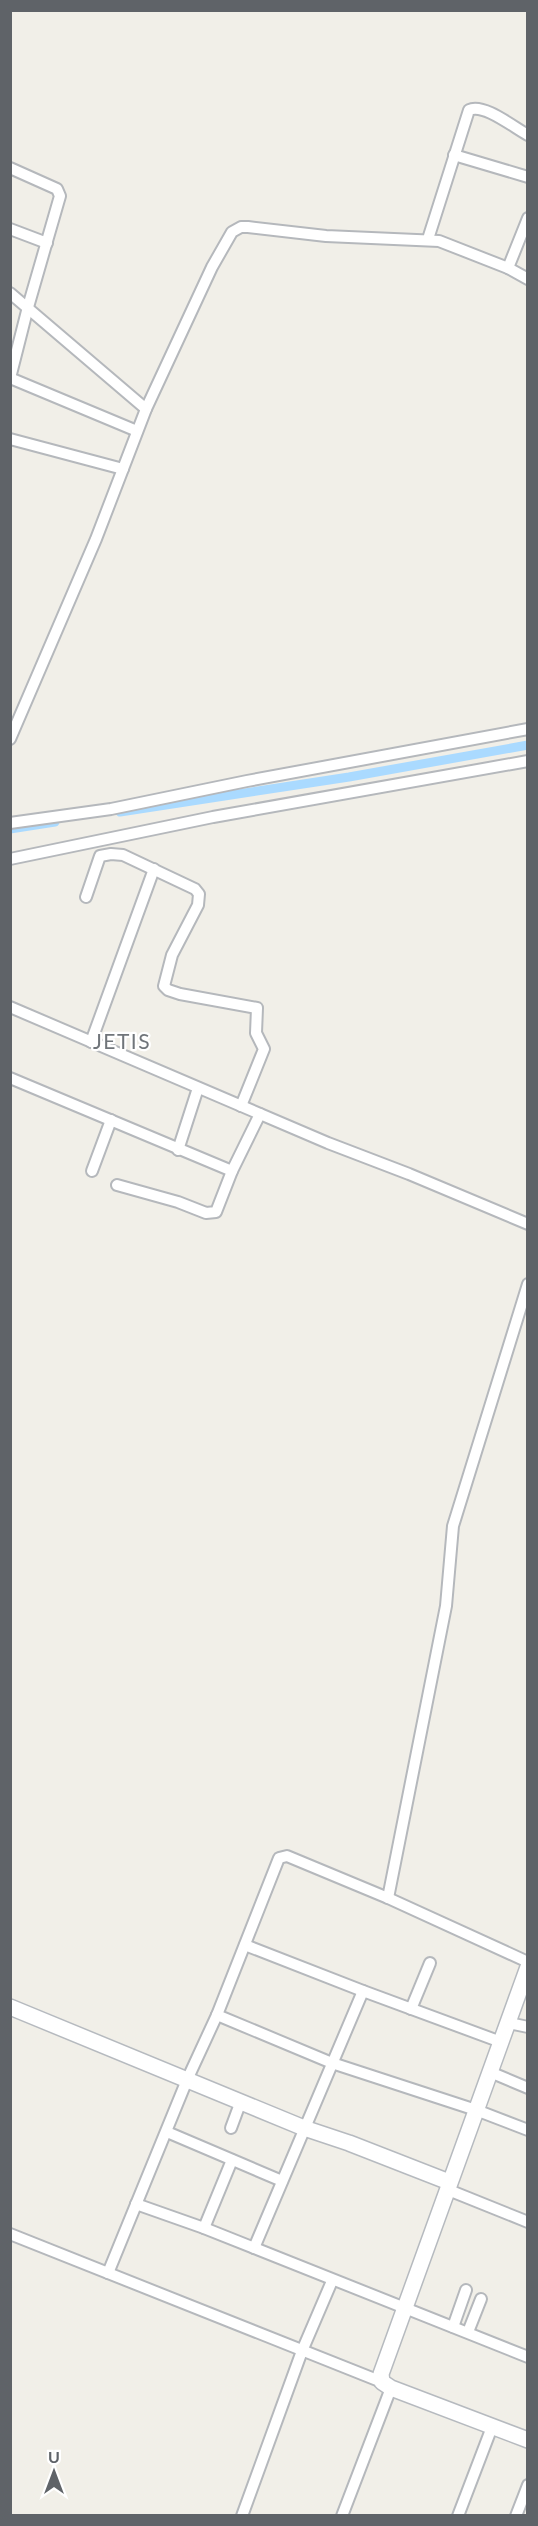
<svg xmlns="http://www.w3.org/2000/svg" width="538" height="2526" font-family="Lato,sans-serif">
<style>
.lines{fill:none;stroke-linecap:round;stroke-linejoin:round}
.canal{stroke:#aadaff;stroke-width:9}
.minor-casing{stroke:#b5b8bc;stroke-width:14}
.secondary-casing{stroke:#b6babf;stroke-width:18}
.minor{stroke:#fff;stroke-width:10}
.secondary{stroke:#fff;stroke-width:15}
.labels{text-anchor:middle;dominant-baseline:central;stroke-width:4.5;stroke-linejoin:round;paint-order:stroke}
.quarter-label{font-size:21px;letter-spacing:1.5px;fill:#70757a;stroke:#fff}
</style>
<rect width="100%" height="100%" fill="#f1efe8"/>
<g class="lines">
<g class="canal">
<path d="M 120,812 L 349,777 L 528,745"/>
<path d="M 10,829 L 55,822"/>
</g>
<g class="minor-casing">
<g id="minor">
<path d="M 454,155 L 528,177"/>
<path d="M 10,168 L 57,189 L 60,196 L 28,307 L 10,378"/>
<path d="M 10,229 L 47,243"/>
<path d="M 428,239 L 469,110 C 484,103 513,127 528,135"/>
<path d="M 508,268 L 528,218"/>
<path d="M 10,293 L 146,409"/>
<path d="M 10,378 L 137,431"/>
<path d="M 10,439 L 123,469"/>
<path d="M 10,739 L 96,539 L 146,409 L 212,267 L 232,232 L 241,227 L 248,227 L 326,236 L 439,241 L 508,268 L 528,279"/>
<path d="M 10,823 L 111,809 L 247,781 L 528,729"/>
<path d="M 10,859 L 213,817 L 528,761"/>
<path d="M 86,897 L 100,856 L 111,854 L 123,855 L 195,889 L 199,894 L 198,905 L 172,955 L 164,986 L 168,990 L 180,994 L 257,1008 L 256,1033 L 264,1049 L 241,1106"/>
<path d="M 10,1007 L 328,1143 L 409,1174 L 528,1224"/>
<path d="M 91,1042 L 154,869"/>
<path d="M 10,1078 L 232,1171"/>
<path d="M 178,1150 L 198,1088"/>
<path d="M 92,1171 L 111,1120"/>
<path d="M 117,1185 L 178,1202 L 206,1213 L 216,1212 L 232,1171 L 260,1114"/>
<path d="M 388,1898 L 446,1606 L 453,1526 L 528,1284"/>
<path d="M 245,1945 L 363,1991 L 501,2042"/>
<path d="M 411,2009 L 430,1963"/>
<path d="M 217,2015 L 332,2063 L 476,2110 L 528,2130"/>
<path d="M 509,2023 L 528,2027"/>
<path d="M 490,2072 L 528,2088"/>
<path d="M 231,2128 L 241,2101"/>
<path d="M 167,2132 L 282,2181"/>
<path d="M 446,2189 L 528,2222"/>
<path d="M 136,2204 L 204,2228 L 528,2357"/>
<path d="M 204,2228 L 232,2160"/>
<path d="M 10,2234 L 382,2382"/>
<path d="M 254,2248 L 363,1991"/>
<path d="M 108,2273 L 187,2080 L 217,2015 L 279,1858 L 287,1856 L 388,1898 L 528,1962"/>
<path d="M 453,2327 L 466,2290"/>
<path d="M 468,2332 L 481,2299"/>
<path d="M 242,2516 L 302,2351 L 332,2281"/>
<path d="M 342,2516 L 391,2388"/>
<path d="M 458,2516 L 492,2427"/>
<path d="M 516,2516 L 528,2485"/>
</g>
</g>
<g class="secondary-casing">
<g id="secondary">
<path d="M 528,1967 L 381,2374 L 382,2382 L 391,2388 L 528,2440"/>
<path d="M 10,2007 L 304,2128 L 349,2143 L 449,2182"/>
</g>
</g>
<use href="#minor" class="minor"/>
<use href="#secondary" class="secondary"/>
</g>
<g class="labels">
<g class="quarter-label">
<text x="122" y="1040">JETIS</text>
</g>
</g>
<rect width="538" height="2526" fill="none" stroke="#5f6368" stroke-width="24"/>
<g transform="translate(54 2472)" stroke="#ffffff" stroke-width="4.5" paint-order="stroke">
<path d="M0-4.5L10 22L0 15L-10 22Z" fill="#5f6368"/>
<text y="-9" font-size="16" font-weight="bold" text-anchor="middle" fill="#5f6368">U</text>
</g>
</svg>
